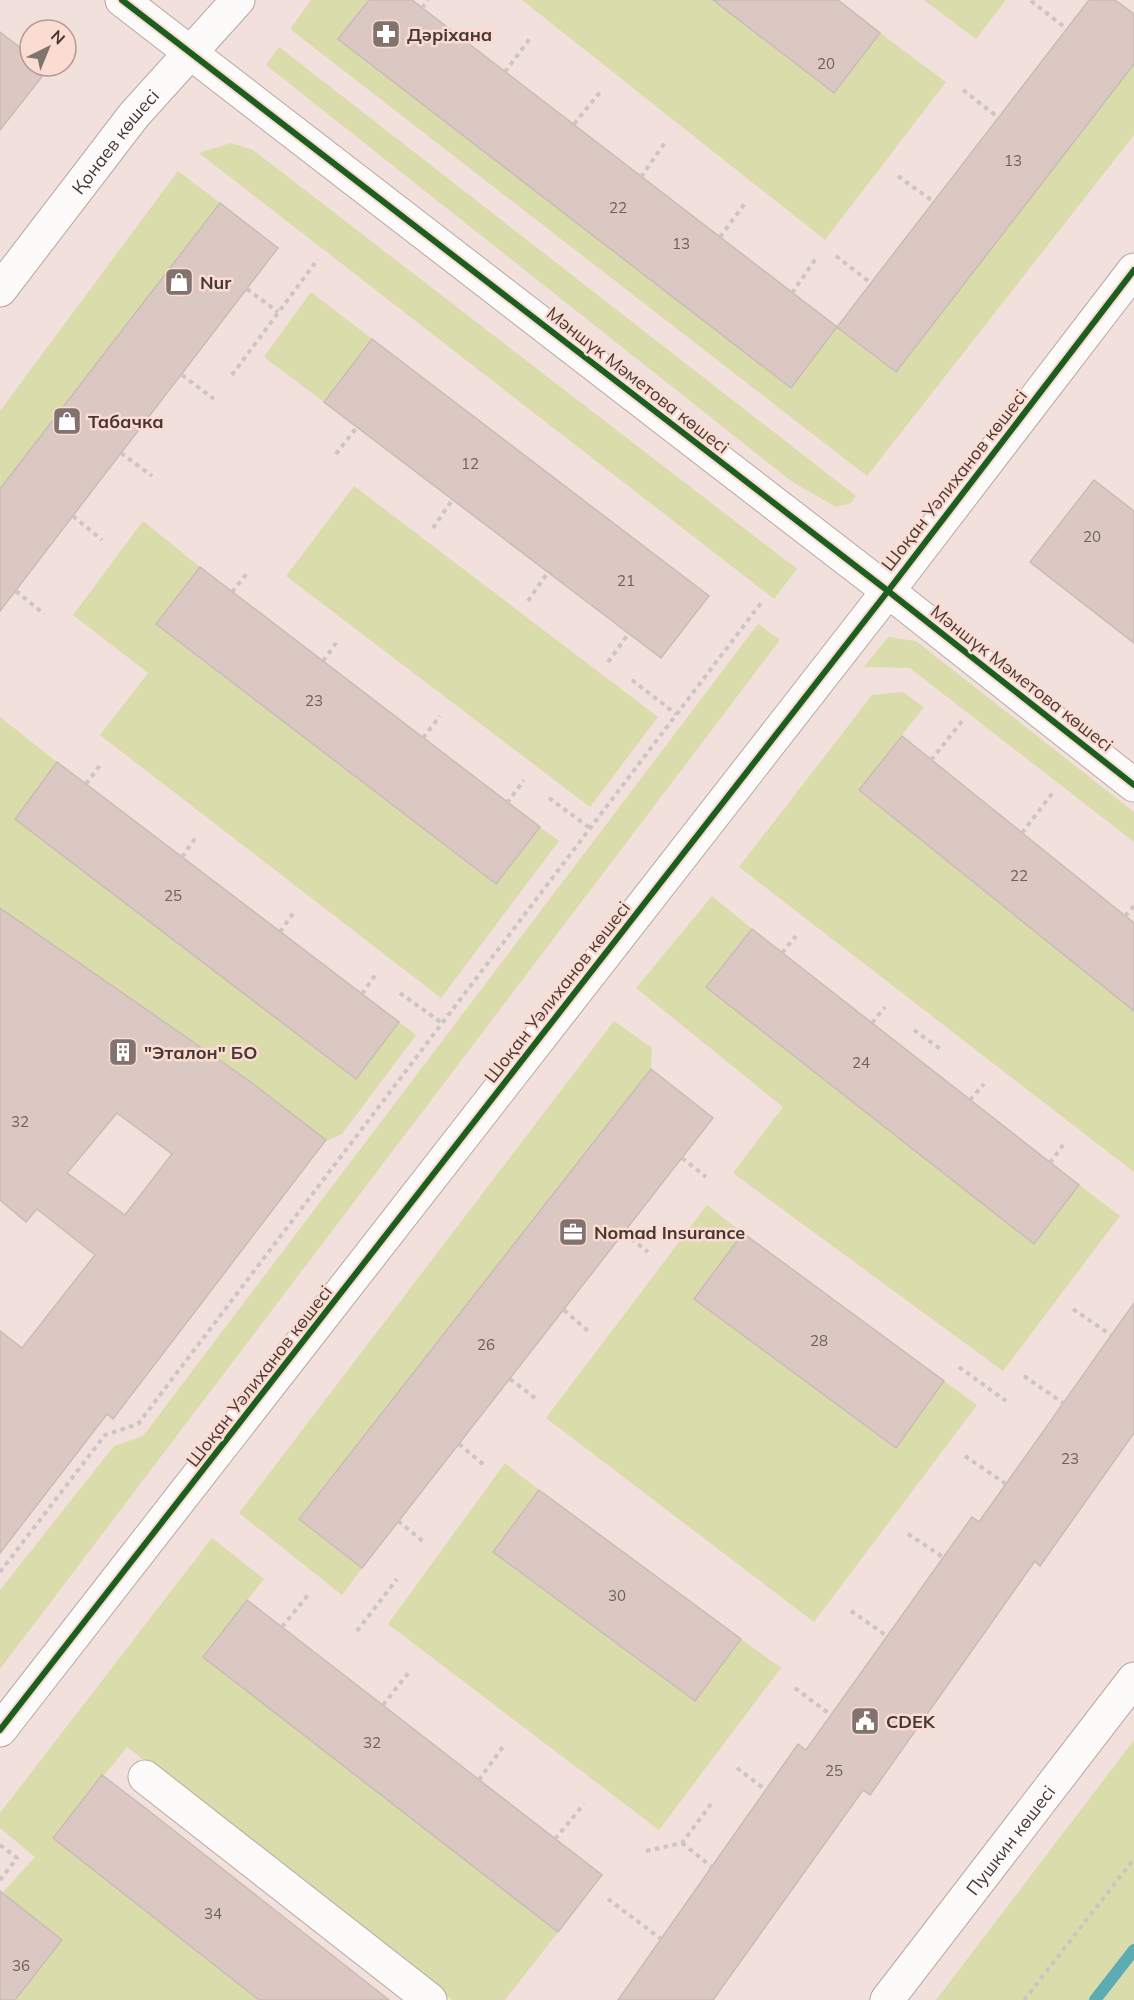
<svg xmlns="http://www.w3.org/2000/svg" width="1134" height="2000" font-family="Mulish,sans-serif">
<style>
.green{fill:#dbdcab}
.lines{fill:none;stroke-linecap:round;stroke-linejoin:round}
.stream{stroke:#5cacb4;stroke-width:12}
.building{fill:#dbc8c2;stroke:#c9bbb6;stroke-width:1.5;fill-rule:evenodd}
.minor-casing{stroke:#b6a8a3;stroke-width:35}
.path{stroke:#cbc5c3;stroke-width:4;stroke-dasharray:4.5 4.5;stroke-linecap:butt}
.minor{stroke:#fdfafa;stroke-width:33}
.cycleway-casing{stroke:#fadcd2;stroke-width:10}
.cycleway{stroke:#1b5e20;stroke-width:6}
.labels{text-anchor:middle;dominant-baseline:central;stroke-width:5;stroke-linejoin:round;paint-order:stroke}
.number-label{font-size:15px;fill:#6f5f5a}
.poi-label{font-size:18px;font-weight:bold;fill:#473833;stroke:#fadcd2;text-anchor:start}
.street-label{font-size:18px;fill:#473833;stroke:#fadcd2}
</style>
<rect width="100%" height="100%" fill="#f1e0db"/>
<g class="green">
<path d="M 311,0 L 369,0 L 339,40 L 791,387 L 837,327 L 896,372 L 1134,64 L 1134,135 L 867,476 L 290,29 Z"/>
<path d="M 522,0 L 713,0 L 834,93 L 880,33 L 946,82 L 825,240 Z"/>
<path d="M 924,0 L 1006,0 L 976,39 Z"/>
<path d="M 279,47 L 856,496 L 851,503 L 836,507 L 791,481 L 266,65 Z"/>
<path d="M 231,143 L 253,150 L 797,569 L 774,599 L 199,153 Z"/>
<path d="M 178,171 L 220,203 L 0,489 L 0,411 Z"/>
<path d="M 311,292 L 372,339 L 324,402 L 264,357 Z"/>
<path d="M 354,486 L 658,717 L 590,807 L 286,576 Z"/>
<path d="M 143,521 L 200,567 L 156,625 L 495,884 L 540,827 L 559,841 L 441,998 L 100,735 L 148,673 L 73,615 Z"/>
<path d="M 758,624 L 780,640 L 0,1669 L 0,1590 L 114,1446 L 143,1436 Z"/>
<path d="M 888,637 L 916,641 L 1134,812 L 1134,842 L 910,668 L 864,667 Z"/>
<path d="M 903,692 L 924,707 L 859,790 L 1134,1011 L 1134,1172 L 739,867 L 872,695 Z"/>
<path d="M 0,717 L 57,762 L 15,819 L 355,1079 L 399,1022 L 416,1035 L 342,1134 L 326,1141 L 248,1080 L 0,908 Z"/>
<path d="M 712,896 L 752,929 L 707,987 L 1033,1244 L 1079,1185 L 1120,1216 L 1003,1371 L 733,1173 L 783,1107 L 636,988 Z"/>
<path d="M 614,1021 L 652,1048 L 651,1069 L 299,1519 L 362,1568 L 342,1595 L 239,1513 Z"/>
<path d="M 707,1205 L 743,1233 L 694,1299 L 895,1447 L 944,1381 L 977,1405 L 814,1622 L 546,1418 Z"/>
<path d="M 505,1463 L 539,1490 L 493,1551 L 741,1639 L 781,1668 L 659,1830 L 388,1624 Z"/>
<path d="M 212,1538 L 264,1579 L 203,1657 L 558,1932 L 505,2000 L 452,2000 L 127,1747 L 53,1838 L 259,2000 L 15,2000 L 62,1940 L 2,1893 L 35,1857 L 0,1828 L 0,1813 Z"/>
<path d="M 1134,1740 L 1134,2000 L 936,2000 Z"/>
</g>
<g class="lines">
<path class="stream" d="M 1095,2000 L 1134,1950"/>
</g>
<g class="building">
<path d="M 369,0 L 412,0 L 837,327 L 791,388 L 338,39 Z"/>
<path d="M 713,0 L 838,0 L 880,33 L 834,93 Z"/>
<path d="M 1089,0 L 1115,0 L 1134,14 L 1134,64 L 896,372 L 837,327 Z"/>
<path d="M 0,32 L 30,55 L 30,66 L 43,66 L 48,69 L 0,130 Z"/>
<path d="M 220,203 L 278,248 L 0,611 L 0,489 Z"/>
<path d="M 372,339 L 709,596 L 661,658 L 324,402 Z"/>
<path d="M 1094,480 L 1134,511 L 1134,643 L 1030,562 Z"/>
<path d="M 200,567 L 540,827 L 496,884 L 156,624 Z"/>
<path d="M 902,736 L 1134,923 L 1134,1011 L 859,790 Z"/>
<path d="M 57,762 L 399,1022 L 356,1079 L 15,819 Z"/>
<path d="M 0,908 L 248,1080 L 326,1140 L 113,1419 L 107,1414 L 0,1553 L 0,1331 L 22,1348 L 95,1255 L 37,1209 L 26,1222 L 0,1200 ZM 117,1113 L 172,1154 L 125,1215 L 67,1173 Z"/>
<path d="M 752,929 L 1079,1185 L 1034,1244 L 706,987 Z"/>
<path d="M 651,1069 L 713,1118 L 362,1568 L 299,1519 Z"/>
<path d="M 743,1233 L 944,1381 L 896,1448 L 694,1299 Z"/>
<path d="M 1134,1303 L 1134,1433 L 1040,1566 L 1035,1561 L 870,1795 L 863,1790 L 713,2000 L 618,2000 L 798,1744 L 806,1750 L 972,1517 L 979,1522 Z"/>
<path d="M 539,1490 L 741,1639 L 695,1701 L 493,1552 Z"/>
<path d="M 247,1600 L 602,1875 L 558,1932 L 203,1657 Z"/>
<path d="M 102,1775 L 144,1807 L 389,2000 L 259,2000 L 53,1838 Z"/>
<path d="M 0,1891 L 62,1940 L 15,2000 L 0,2000 Z"/>
</g>
<g class="lines">
<g class="minor-casing">
<g id="minor">
<path d="M 122,0 L 888,591 L 1134,785"/>
<path id="s1" d="M 0,290 L 134,115 L 238,0"/>
<path d="M 0,1730 L 888,591 L 1134,270"/>
<path d="M 145,1777 L 430,2000"/>
<path id="s2" d="M 887,2000 L 1134,1679"/>
</g>
</g>
<g class="path">
<path d="M 1031,1 L 1067,29"/>
<path d="M 422,8 L 428,0"/>
<path d="M 505,72 L 531,37"/>
<path d="M 963,90 L 999,118"/>
<path d="M 574,124 L 601,91"/>
<path d="M 898,176 L 934,202"/>
<path d="M 641,177 L 666,141"/>
<path d="M 720,237 L 746,202"/>
<path d="M 836,256 L 871,283"/>
<path d="M 247,289 L 278,312"/>
<path d="M 792,293 L 817,257"/>
<path d="M 182,375 L 214,399"/>
<path d="M 232,375 L 318,259"/>
<path d="M 121,453 L 152,476"/>
<path d="M 336,454 L 357,427"/>
<path d="M 73,516 L 102,540"/>
<path d="M 433,528 L 453,499"/>
<path d="M 16,591 L 44,614"/>
<path d="M 232,592 L 249,571"/>
<path d="M 528,601 L 548,572"/>
<path d="M 323,661 L 339,639"/>
<path d="M 608,662 L 629,633"/>
<path d="M 632,680 L 676,714"/>
<path d="M 423,738 L 440,716"/>
<path d="M 931,760 L 963,720"/>
<path d="M 86,784 L 101,764"/>
<path d="M 549,798 L 590,828"/>
<path d="M 507,803 L 524,780"/>
<path d="M 1022,833 L 1054,791"/>
<path d="M 182,857 L 196,837"/>
<path d="M 1125,916 L 1134,906"/>
<path d="M 280,932 L 294,912"/>
<path d="M 782,953 L 796,936"/>
<path d="M 400,993 L 442,1023"/>
<path d="M 362,994 L 376,974"/>
<path d="M 872,1023 L 885,1007"/>
<path d="M 914,1030 L 943,1051"/>
<path d="M 970,1100 L 984,1084"/>
<path d="M 682,1158 L 706,1177"/>
<path d="M 1050,1163 L 1063,1145"/>
<path d="M 624,1233 L 648,1252"/>
<path d="M 1073,1309 L 1111,1335"/>
<path d="M 564,1310 L 588,1331"/>
<path d="M 959,1367 L 1006,1401"/>
<path d="M 1024,1376 L 1063,1403"/>
<path d="M 510,1379 L 535,1398"/>
<path d="M 459,1444 L 484,1465"/>
<path d="M 965,1456 L 1006,1484"/>
<path d="M 398,1521 L 425,1543"/>
<path d="M 908,1534 L 943,1557"/>
<path d="M 0,1572 L 105,1435 L 138,1424 L 761,603"/>
<path d="M 851,1611 L 887,1636"/>
<path d="M 282,1627 L 308,1595"/>
<path d="M 357,1631 L 397,1579"/>
<path d="M 795,1688 L 831,1715"/>
<path d="M 383,1705 L 409,1672"/>
<path d="M 737,1768 L 766,1790"/>
<path d="M 479,1780 L 505,1744"/>
<path d="M 555,1839 L 584,1804"/>
<path d="M 682,1843 L 712,1867"/>
<path d="M 0,1845 L 17,1858 L 0,1880"/>
<path d="M 646,1851 L 682,1843 L 711,1804"/>
<path d="M 608,1899 L 661,1939"/>
<path d="M 1024,2000 L 1134,1859"/>
</g>
<use href="#minor" class="minor"/>
<g class="cycleway-casing">
<g id="cycleway">
<path d="M 122,0 L 888,591 L 1134,785"/>
<path d="M 0,1730 L 888,591 L 1134,270"/>
</g>
</g>
<use href="#cycleway" class="cycleway"/>
</g>
<defs>
<g id="pharmacy-square" transform="scale(1.5)"><rect x="-9" y="-9" width="18" height="18" rx="4" fill="#82736e" stroke="#fadcd2"/><path d="M-2-6h4v4h4v4h-4v4h-4v-4h-4v-4h4Z" fill="#fff"/></g>
<g id="shop-square" transform="scale(1.5)"><rect x="-9" y="-9" width="18" height="18" rx="4" fill="#82736e" stroke="#fadcd2"/><path d="M-5-2.5h2.3a2.7 3.5 0 0 1 5.4 0H5L5.5 6h-11ZM-1.5-2.5h3a1.5 2.3 0 0 0-3 0Z" fill="#fff"/></g>
<g id="building-square" transform="scale(1.5)"><rect x="-9" y="-9" width="18" height="18" rx="4" fill="#82736e" stroke="#fadcd2"/><path d="M-4-6H4V6H1V3H-1V6H-4ZM-2.5-4.3h1.7v1.8h-1.7ZM.8-4.3h1.7v1.8H.8ZM-2.5-1h1.7V.8h-1.7ZM.8-1h1.7V.8H.8Z" fill="#fff"/></g>
<g id="office-square" transform="scale(1.5)"><rect x="-9" y="-9" width="18" height="18" rx="4" fill="#82736e" stroke="#fadcd2"/><path d="M-6-3h4V-5.5h4V-3h4V5H-6ZM-1-4.5V-3h2v-1.5ZM-6 0V1H6V0Z" fill="#fff"/></g>
<g id="civic-square" transform="scale(1.5)"><rect x="-9" y="-9" width="18" height="18" rx="4" fill="#82736e" stroke="#fadcd2"/><path d="M-.6-6.5H3V-4.5H.6V-3L4-1V1h2V6H-6V1h2V-1L-.6-3ZM-1.2 2.5V6h2.4V2.5Z" fill="#fff"/></g>
</defs>
<g fill-rule="evenodd">
<use href="#pharmacy-square" x="386" y="34"/>
<use href="#shop-square" x="179" y="282"/>
<use href="#shop-square" x="67" y="421"/>
<use href="#building-square" x="123" y="1052"/>
<use href="#office-square" x="573" y="1232"/>
<use href="#civic-square" x="865" y="1721"/>
</g>
<g class="labels">
<g class="number-label">
<text x="826" y="63">20</text>
<text x="1013" y="160">13</text>
<text x="618" y="207">22</text>
<text x="681" y="243">13</text>
<text x="470" y="463">12</text>
<text x="1092" y="536">20</text>
<text x="626" y="580">21</text>
<text x="314" y="700">23</text>
<text x="1019" y="875">22</text>
<text x="173" y="895">25</text>
<text x="861" y="1062">24</text>
<text x="20" y="1121">32</text>
<text x="819" y="1340">28</text>
<text x="486" y="1344">26</text>
<text x="1070" y="1458">23</text>
<text x="617" y="1595">30</text>
<text x="372" y="1742">32</text>
<text x="834" y="1770">25</text>
<text x="213" y="1913">34</text>
<text x="21" y="1965">36</text>
</g>
<g class="poi-label">
<text x="407" y="34">Дәріхана</text>
<text x="200" y="282">Nur</text>
<text x="88" y="421">Табачка</text>
<text x="144" y="1052">"Эталон" БО</text>
<text x="594" y="1232">Nomad Insurance</text>
<text x="886" y="1721">CDEK</text>
</g>
<g class="street-label">
<text stroke="none"><textPath href="#s1" startOffset="188">Қонаев көшесі</textPath></text>
<text transform="translate(638 380) rotate(38)">Мәншүк Мәметова көшесі</text>
<text transform="translate(954 480) rotate(-52)">Шоқан Уәлиханов көшесі</text>
<text transform="translate(1022 678) rotate(38)">Мәншүк Мәметова көшесі</text>
<text transform="translate(557 992) rotate(-52)">Шоқан Уәлиханов көшесі</text>
<text transform="translate(259 1376) rotate(-52)">Шоқан Уәлиханов көшесі</text>
<text stroke="none"><textPath href="#s2" startOffset="202">Пушкин көшесі</textPath></text>
</g>
</g>
<g transform="translate(48 48) rotate(43)"><circle r="28" fill="#fadcd2" stroke="#b29a92" stroke-width="1.5"/>
<path d="M0-4.5L10 22L0 15L-10 22Z" fill="#82736e"/>
<text y="-9" font-size="16" font-weight="bold" text-anchor="middle" fill="#473833">N</text>
</g>
</svg>
